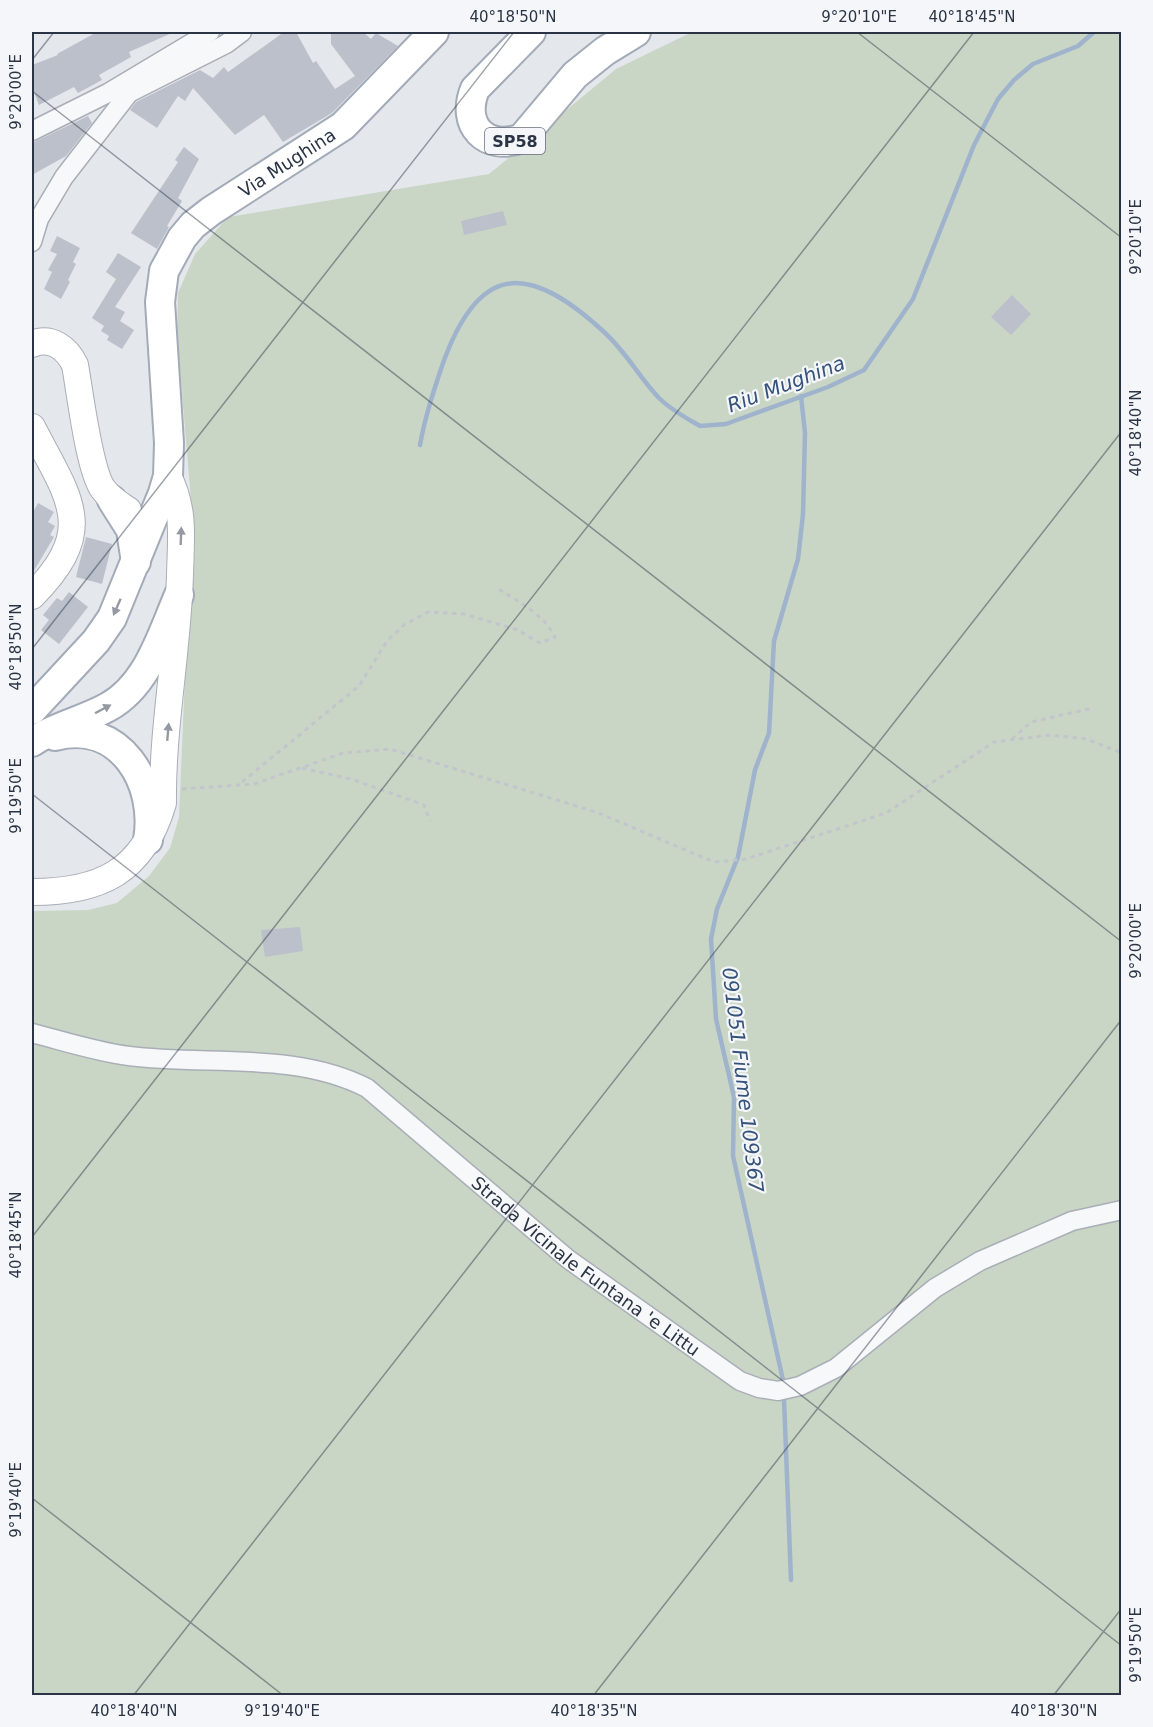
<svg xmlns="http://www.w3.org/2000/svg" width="1153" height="1727" font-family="'DejaVu Sans',sans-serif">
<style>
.grass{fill:#c9d6c5}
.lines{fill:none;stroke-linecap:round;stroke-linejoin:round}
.stream{stroke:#9fb4cc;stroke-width:4.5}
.building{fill:#bbc0ca}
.street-casing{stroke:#a9aeb7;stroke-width:21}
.secondary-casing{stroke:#a9aeb7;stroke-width:28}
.primary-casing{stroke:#a3abb8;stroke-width:32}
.path{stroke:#c2c5cb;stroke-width:3;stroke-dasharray:4.5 4.5;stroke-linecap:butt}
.street{stroke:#f7f8fa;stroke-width:18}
.secondary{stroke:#fff;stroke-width:26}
.primary{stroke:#fff;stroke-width:28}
.oneway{fill:#959aa2}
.ticks{fill:none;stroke:#2b3445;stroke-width:1.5;stroke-opacity:0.45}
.labels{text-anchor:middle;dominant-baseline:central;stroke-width:4.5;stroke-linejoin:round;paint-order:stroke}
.shield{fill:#f4f6f9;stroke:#676e7b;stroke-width:1.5}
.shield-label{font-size:16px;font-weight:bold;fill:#2b3445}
.street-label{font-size:18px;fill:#2b3445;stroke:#f4f6f9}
.water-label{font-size:20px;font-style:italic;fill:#34527a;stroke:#f4f6f9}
.neatline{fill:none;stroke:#2b3445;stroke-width:2}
.ticks-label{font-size:15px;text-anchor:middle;fill:#2b3445}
</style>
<rect width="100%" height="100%" fill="#e4e7ec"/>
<path class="grass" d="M 692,32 L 1121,32 L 1121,1695 L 32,1695 L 32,911 L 88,910 L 117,903 L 149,876 L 170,848 L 179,817 L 192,513 L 177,332 L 178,293 L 195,254 L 228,217 L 489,174 L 616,69 Z"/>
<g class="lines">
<g class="stream">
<path d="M 420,445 C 425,417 433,393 442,366 C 478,263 527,261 604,332 C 627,353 639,377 659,398 C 671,410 686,418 700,426 L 726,424 L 828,387 L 864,370 L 913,299 L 974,145 L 998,99 L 1014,80 L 1033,64 L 1078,46 L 1094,32"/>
<path d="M 783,1380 L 733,1156 L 734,1097 L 716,1019 L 711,939 L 717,909 L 738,857 L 755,770 L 769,733 L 774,641 L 798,559 L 803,514 L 805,433 L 801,396"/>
<path d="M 784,1399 L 791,1580"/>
</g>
</g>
<g class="building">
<path d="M 97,32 L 174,32 L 129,52 L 131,57 L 99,75 L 102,80 L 78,93 L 74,87 L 39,105 L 32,87 L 32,65 L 58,55 L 57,54 Z"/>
<path d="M 284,32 L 296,32 L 313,63 L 316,61 L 335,89 L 355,76 L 331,44 L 331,32 L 363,32 L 371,39 L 376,33 L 398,46 L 332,113 L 283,142 L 264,115 L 235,135 L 193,88 L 185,101 L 178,96 L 157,128 L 130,110 L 136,102 L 200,70 L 213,78 L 224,67 L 228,72 Z"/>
<path d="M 88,116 L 92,123 L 66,156 L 32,175 L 32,143 Z"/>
<path d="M 184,147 L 199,159 L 178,198 L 182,201 L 167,226 L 169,227 L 157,249 L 131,233 L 178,162 L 175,160 Z"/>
<path d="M 503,211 L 507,225 L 464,235 L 461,221 Z"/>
<path d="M 57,236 L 80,248 L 73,262 L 76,264 L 68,280 L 70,282 L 61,299 L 44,289 L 52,272 L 48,270 L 57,254 L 50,251 Z"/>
<path d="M 118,253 L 141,267 L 115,307 L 125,312 L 120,321 L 134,330 L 122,349 L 107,340 L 109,336 L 101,331 L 104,326 L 92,318 L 116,279 L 106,272 Z"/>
<path d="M 1012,295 L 1031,314 L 1011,335 L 991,317 Z"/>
<path d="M 38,503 L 54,512 L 48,522 L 55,526 L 50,535 L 54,537 L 32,574 L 32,514 Z"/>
<path d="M 86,537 L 112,544 L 102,584 L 76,577 Z"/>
<path d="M 69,592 L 88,607 L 59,644 L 41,630 L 49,620 L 43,615 L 57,598 L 62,601 Z"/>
<path d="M 300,927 L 303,951 L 265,957 L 261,930 Z"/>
</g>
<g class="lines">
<g class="street-casing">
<g id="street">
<path d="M 32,131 L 108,93 L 210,32"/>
<path d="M 32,242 L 39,219 L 64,177 L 129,93 L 226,44 L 242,32"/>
<path id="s1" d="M 32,1033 C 63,1041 97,1052 129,1056 C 207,1066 295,1051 367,1088 L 568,1259 L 740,1381 L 759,1388 L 778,1391 L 800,1386 L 836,1368 L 935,1288 L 980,1261 L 1072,1221 L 1122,1210"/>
</g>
</g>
<g class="secondary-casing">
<g id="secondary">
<path d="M 32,344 C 51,336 67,348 75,365 C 80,392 89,470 103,489 C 110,499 119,504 128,510"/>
<path d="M 32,427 C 69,499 99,529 32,596"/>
<path d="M 32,892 C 100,892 143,872 163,803 C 162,727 178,650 180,574 C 181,538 185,509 168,476"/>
</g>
</g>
<g class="primary-casing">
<g id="primary">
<path d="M 531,32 L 475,89 C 460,125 486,152 522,138 L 575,75 L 605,51 L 636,32"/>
<path d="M 112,500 L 131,530 L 136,562"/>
<path id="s2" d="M 32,710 L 96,641 L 112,618 L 163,493 L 168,476 L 169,443 L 160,302 L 164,271 L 182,238 L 193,225 L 211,211 L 343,126 L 434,32"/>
<path d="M 55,736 C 120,719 158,783 148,840"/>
<path d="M 32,742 C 55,726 83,721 108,707 C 148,685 162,634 179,595"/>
</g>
</g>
<g class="path">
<path d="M 1012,739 L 1031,722 L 1093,708"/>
<path d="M 302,768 L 351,779 L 424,805 L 430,821"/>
<path d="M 242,782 L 359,686 L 387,641 L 404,625 L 428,612 L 464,614 L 518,630 L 540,643 L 555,637 C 543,613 517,601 495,587"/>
<path d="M 182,789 L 254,784 L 343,753 L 390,749 L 596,812 L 714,862 L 746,859 L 886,813 L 994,742 L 1050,735 L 1086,739 L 1122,753"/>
</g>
<use href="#street" class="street"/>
<use href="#secondary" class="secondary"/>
<use href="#primary" class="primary"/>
</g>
<defs><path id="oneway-solid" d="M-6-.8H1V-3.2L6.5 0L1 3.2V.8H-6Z" transform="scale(1.5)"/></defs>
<g class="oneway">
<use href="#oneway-solid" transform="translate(181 536) rotate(-88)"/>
<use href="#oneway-solid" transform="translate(117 607) rotate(114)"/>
<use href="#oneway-solid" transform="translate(103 709) rotate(-28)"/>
<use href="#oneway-solid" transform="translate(168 732) rotate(-85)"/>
</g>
<path class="ticks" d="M 857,32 L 1122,238M 32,60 L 54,32M 32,91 L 1122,942M 32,649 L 514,32M 32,794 L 1122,1646M 32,1237 L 974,32M 32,1498 L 284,1696M 133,1696 L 1122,431M 593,1696 L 1122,1019M 1053,1696 L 1122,1608"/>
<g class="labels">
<rect class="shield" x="485" y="128" width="60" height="26" rx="4.5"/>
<g class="shield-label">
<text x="515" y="141">SP58</text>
</g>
<g class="street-label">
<text stroke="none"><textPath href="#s2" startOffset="648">Via Mughina</textPath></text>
<text stroke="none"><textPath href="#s1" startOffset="624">Strada Vicinale Funtana 'e Littu</textPath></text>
</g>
<g class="water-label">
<text transform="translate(786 384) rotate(-21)">Riu Mughina</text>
<text transform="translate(743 1080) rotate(83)">091051 Fiume 109367</text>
</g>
</g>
<rect width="1153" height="1727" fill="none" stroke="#f4f6f9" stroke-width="66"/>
<rect x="33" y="33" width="1087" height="1661" class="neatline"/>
<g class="ticks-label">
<text x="513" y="22">40°18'50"N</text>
<text x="859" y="22">9°20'10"E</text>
<text x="972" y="22">40°18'45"N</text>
<text transform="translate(16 92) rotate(-90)" y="5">9°20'00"E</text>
<text transform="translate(1136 237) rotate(-90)" y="5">9°20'10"E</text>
<text transform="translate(1136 433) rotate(-90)" y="5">40°18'40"N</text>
<text transform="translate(16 647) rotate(-90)" y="5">40°18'50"N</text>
<text transform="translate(16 796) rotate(-90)" y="5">9°19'50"E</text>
<text transform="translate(1136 941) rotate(-90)" y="5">9°20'00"E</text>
<text transform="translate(16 1235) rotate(-90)" y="5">40°18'45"N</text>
<text transform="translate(16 1500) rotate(-90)" y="5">9°19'40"E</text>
<text transform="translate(1136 1645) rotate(-90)" y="5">9°19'50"E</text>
<text x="134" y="1716">40°18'40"N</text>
<text x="282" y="1716">9°19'40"E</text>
<text x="594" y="1716">40°18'35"N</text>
<text x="1054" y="1716">40°18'30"N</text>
</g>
</svg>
